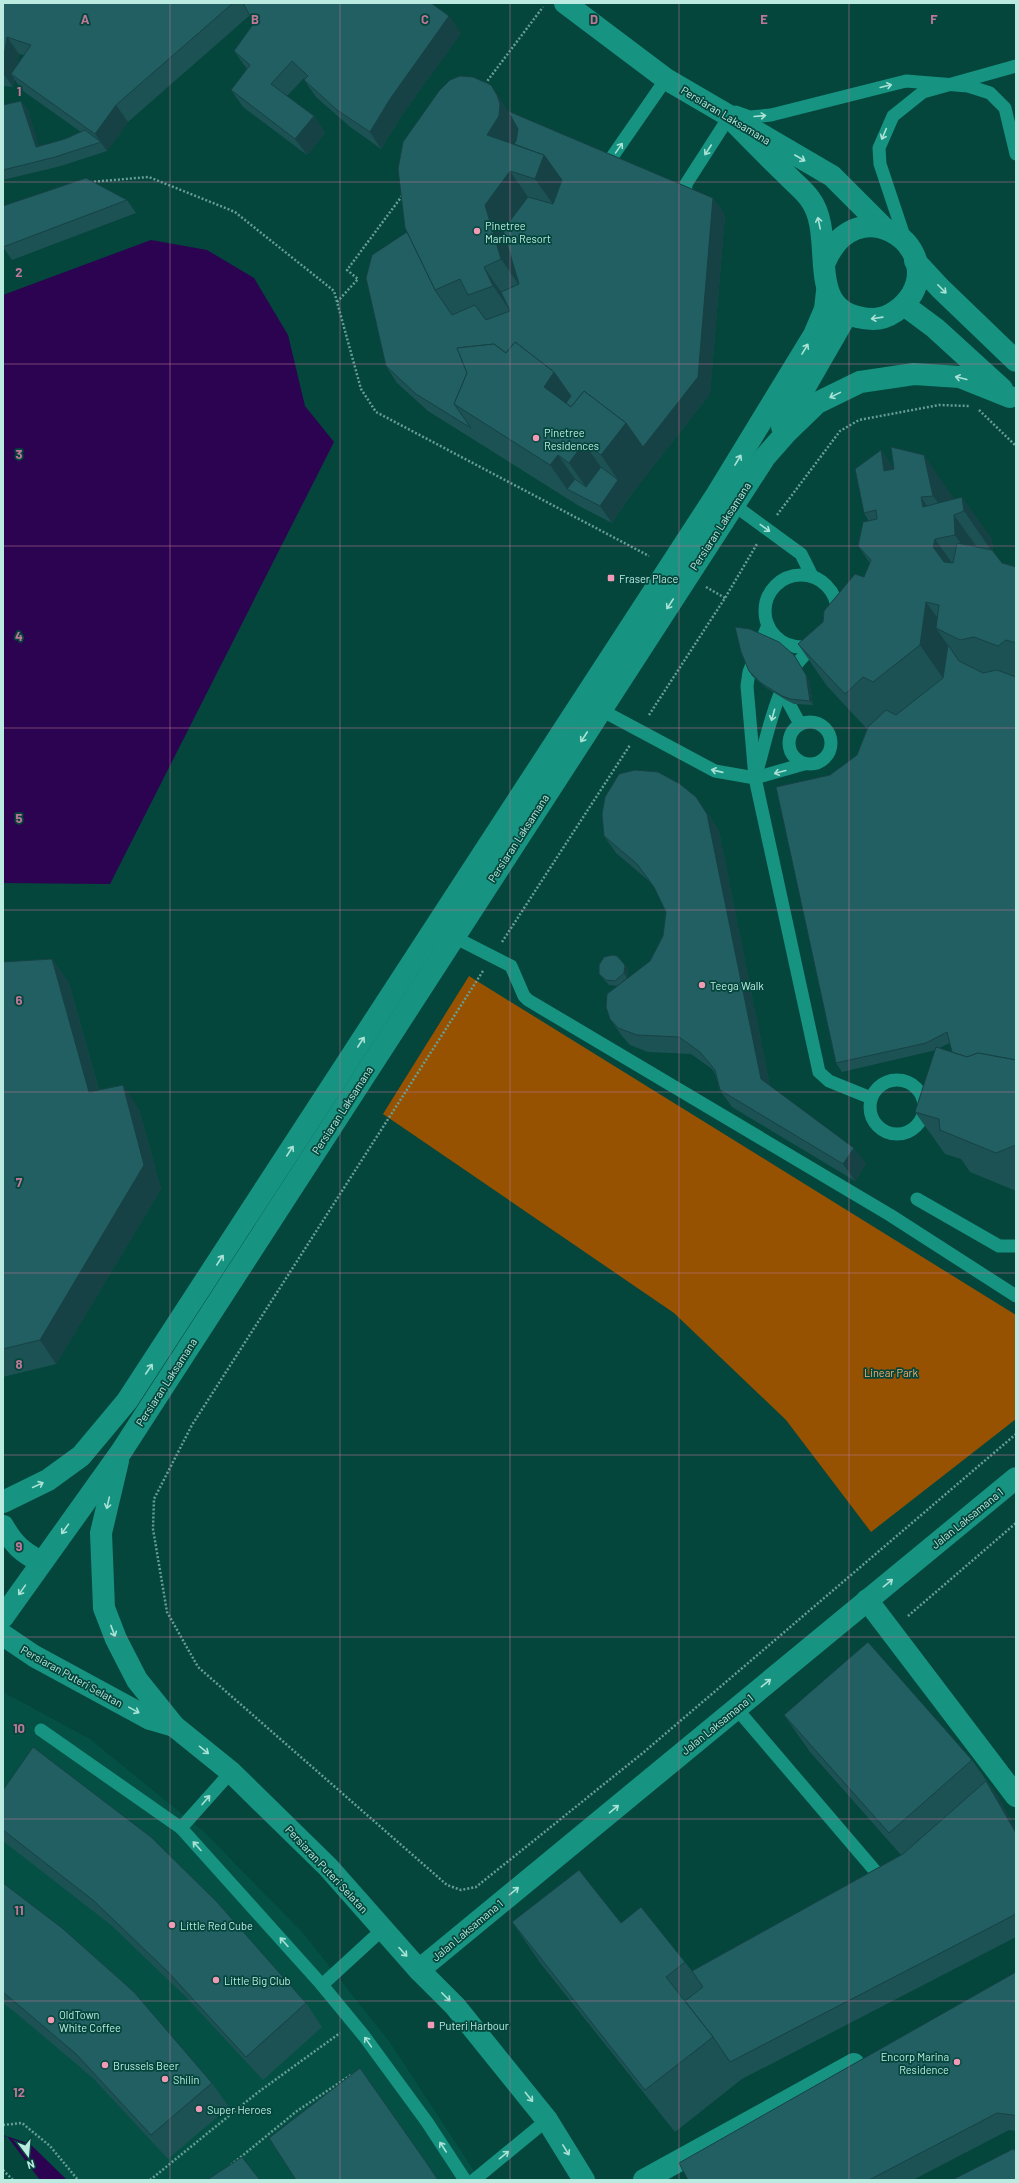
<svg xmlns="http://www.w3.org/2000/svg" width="1019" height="2183" font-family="Barlow,sans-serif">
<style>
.built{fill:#055045}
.green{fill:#965201}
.water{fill:#2b0350}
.pier{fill:#04453c}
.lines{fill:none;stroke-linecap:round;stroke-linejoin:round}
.path{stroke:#669e94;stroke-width:2.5;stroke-dasharray:2 2;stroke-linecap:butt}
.service{stroke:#169381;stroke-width:13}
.minor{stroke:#169381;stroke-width:22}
.tertiary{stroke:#169381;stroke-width:22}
.wall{fill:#1c5254;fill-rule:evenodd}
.shaded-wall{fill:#174245}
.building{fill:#215f62;stroke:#174245}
.oneway{stroke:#aae2d6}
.grid{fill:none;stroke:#bf7797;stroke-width:1;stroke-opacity:0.55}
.poi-dot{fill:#f09ab5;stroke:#04453c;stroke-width:1.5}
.labels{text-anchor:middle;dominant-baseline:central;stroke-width:3.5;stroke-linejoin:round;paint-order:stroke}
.street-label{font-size:11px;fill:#bbebe0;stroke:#04453c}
.poi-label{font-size:11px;fill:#bbebe0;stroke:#04453c;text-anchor:start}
.park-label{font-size:11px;fill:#fdae6d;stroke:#04453c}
.grid-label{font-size:13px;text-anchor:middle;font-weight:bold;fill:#bf7797;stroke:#04453c;stroke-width:3.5;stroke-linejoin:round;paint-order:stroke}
</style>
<rect width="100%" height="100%" fill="#04453c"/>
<path class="built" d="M 3,1692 L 90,1739 L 204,1832 L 303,1933 L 389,2041 L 480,2180 L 67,2180 L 30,2144 L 3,2135 Z"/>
<path class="green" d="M 469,976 L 1016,1315 L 1016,1419 L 871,1532 L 786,1420 L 674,1313 L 383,1114 Z"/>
<g class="water">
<path d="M 151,240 L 207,250 L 254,278 L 288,335 L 305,406 L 334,442 L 110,884 L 3,883 L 3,295 Z"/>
<path d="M 3,2135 L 30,2144 L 67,2180 L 3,2180 Z"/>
</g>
<path class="pier" d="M 7,2136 L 40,2180 L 3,2180 L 3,2137 Z"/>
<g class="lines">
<g class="path">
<path d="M 485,84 L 543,7"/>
<path d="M 90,182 L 149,177 L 235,212 L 334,291 L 361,389 L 376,412 L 649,556"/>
<path d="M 337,302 L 358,279 L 347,270 L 402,196"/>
<path d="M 979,410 L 1016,446"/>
<path d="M 777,515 L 840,431 L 859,420 L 939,405 L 970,406"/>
<path d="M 706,587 L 725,598"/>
<path d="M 649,715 L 725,598 L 757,544"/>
<path d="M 502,942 L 630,745"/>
<path d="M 483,971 L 192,1425 L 154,1499 L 153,1529 L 167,1612 L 198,1667 L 447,1885 L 461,1890 L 476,1887 L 644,1752 L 1016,1434"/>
<path d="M 908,1616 L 1016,1523"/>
<path d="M 3,2125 L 22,2123 L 50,2146 L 78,2180"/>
<path d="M 231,2165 L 297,2111 L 351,2075"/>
<path d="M 3,2170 L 13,2180"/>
<path d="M 150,2180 L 257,2093 L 340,2033"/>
</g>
<g class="service">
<path d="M 736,112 L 750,117 L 771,115 L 906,81 L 968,86 L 990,93 L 1005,108 L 1016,154"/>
<path d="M 603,170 L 666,79"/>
<path d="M 685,203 L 686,184 L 729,117"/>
<path d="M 906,242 L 880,164 L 879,148 L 893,116 L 923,92 L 1016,66"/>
<path d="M 734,505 L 801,554 L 812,576"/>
<circle cx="801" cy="611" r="36"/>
<path d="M 768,625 L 749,672 L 747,686 L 755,778 L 819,1072 L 829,1081 L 871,1098"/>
<path d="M 781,689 L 800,724"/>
<path d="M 601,710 L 715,771 L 755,778 L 804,764"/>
<circle cx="810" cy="743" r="21"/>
<path d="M 757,771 C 770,727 777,674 815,646"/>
<path d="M 454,937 L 511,966 L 524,996 L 528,1000 L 890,1215 L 1016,1296"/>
<circle cx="897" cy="1107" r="27"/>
<path d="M 917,1199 L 999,1246 L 1016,1246"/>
<path d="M 736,1708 L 876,1872"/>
<path d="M 41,1730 L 181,1828 L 322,1985 L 364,2036 L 427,2122 L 465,2180"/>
<path d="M 181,1828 L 231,1772"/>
<path d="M 322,1985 L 383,1929"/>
<path d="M 474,2180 L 547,2120"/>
</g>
<g class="minor">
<path d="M 867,1600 L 1016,1796"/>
<path d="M 419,1970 L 1016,1478"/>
<path d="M 644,2180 L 854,2064"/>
</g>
<g class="tertiary">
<path d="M 565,3 L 666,79 L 832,176 L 884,228"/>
<path d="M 729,117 C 748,136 766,155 785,173 C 793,182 804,190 810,199 C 839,238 799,317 873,319 C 889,319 904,307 912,294 C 941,243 856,189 825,262"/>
<path d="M 915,261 L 940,288 L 1016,361"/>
<path d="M 904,305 L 935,328 L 1002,389"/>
<path d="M 782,427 L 847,314"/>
<path d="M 118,1461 L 101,1533 L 104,1608 L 116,1639 L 137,1680 L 174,1726"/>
<path d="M 3,1502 L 48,1480 L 81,1456 L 127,1401 L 717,494 L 814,335 L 825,309 L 827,291"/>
<path d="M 3,1526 C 14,1545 22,1552 41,1562"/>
<path d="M 3,1617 L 121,1452 L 765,457 L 787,432 L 817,403 L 860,382 L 914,374 L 960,377 L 1010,397"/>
<path d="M 3,1635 L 34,1656 L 150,1719 L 174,1726 L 231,1772 L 328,1867 L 419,1970 L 455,2006 L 547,2120 L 584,2180"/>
</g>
</g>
<g class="wall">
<path d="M 3,3 L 431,3 L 461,33 L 402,115 L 381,149 L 349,126 L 316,97 L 304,80 L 305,79 L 304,78 L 287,96 L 314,116 L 325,133 L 307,155 L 243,107 L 231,90 L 247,69 L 234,51 L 254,23 L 251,17 L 249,16 L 128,122 L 107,151 L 61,166 L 3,180 L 3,105 L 21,101 L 28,110 L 39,147 L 65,139 L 81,132 L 23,91 L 15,80 L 13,87 L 3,86 ZM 19,54 L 24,55 L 17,65 Z"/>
<path d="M 508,111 L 713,198 L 725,215 L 710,394 L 630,496 L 612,523 L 579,506 L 428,411 L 397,383 L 386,366 L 407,232 Z"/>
<path d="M 127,200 L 136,213 L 12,260 L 3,247 Z"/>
<path d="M 881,450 L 894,469 L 953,497 L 954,499 L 992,539 L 993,552 L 1002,563 L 1016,567 L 1016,1191 L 970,1172 L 961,1159 L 945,1154 L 915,1112 L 935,1050 L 932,1051 L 842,1072 L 836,1063 L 830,775 L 857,755 L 867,729 L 827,686 L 798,644 L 823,622 L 864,577 L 870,563 L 858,546 L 869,521 L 864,513 ZM 950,1043 L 952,1052 L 939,1048 Z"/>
<path d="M 794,655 L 809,680 L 813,705 L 794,704 L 786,700 L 765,687 L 752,676 L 749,671 Z"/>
<path d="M 708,814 L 719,831 L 770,1086 L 866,1164 L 855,1181 L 732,1107 L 720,1090 L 715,1074 L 712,1069 L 691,1054 L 648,1052 L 630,1045 L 622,1036 L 610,1019 L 650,961 L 663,936 L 666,912 L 656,890 L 649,881 L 616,853 L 604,836 Z"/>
<path d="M 52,959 L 69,983 L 99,1090 L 139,1109 L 161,1189 L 56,1364 L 3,1377 L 3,962 Z"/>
<path d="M 625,965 L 628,970 L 627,978 L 618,986 L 609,985 L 599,974 Z"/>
<path d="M 784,1715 L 972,1760 L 998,1797 L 1016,1829 L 1016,1937 L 742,2079 L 675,2132 L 541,1964 L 512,1922 L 621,1923 L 685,1962 L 692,1971 L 901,1855 L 810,1752 Z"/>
<path d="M 3,1790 L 306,2003 L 322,2027 L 263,2080 L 186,1997 L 111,1925 L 3,1841 Z"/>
<path d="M 3,1883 L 212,2083 L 229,2107 L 168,2159 L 93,2078 L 16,2013 L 3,2003 Z"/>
<path d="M 1016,1972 L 1016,2131 L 1009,2130 L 913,2180 L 688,2180 Z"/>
</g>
<g class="shaded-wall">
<path d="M 449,16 L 461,33 L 402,115 L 381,149 L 370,132 L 390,99 Z"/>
<path d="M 7,37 L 19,54 L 15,77 L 11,74 L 15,80 L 13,87 L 3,73 L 3,62 Z"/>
<path d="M 491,85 L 526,137 L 528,158 L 487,135 Z"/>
<path d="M 21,101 L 28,110 L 42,156 L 36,147 Z"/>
<path d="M 116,105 L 128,122 L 107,151 L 95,134 Z"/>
<path d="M 314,116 L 325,133 L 307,155 L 295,139 Z"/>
<path d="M 544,155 L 574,197 L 565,221 L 535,179 Z"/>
<path d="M 510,171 L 539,213 L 530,301 L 501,259 L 485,205 Z"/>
<path d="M 713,198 L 725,215 L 710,394 L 630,496 L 612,523 L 600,506 L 618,480 L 601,455 Z"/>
<path d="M 484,267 L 513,309 L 522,328 L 493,286 Z"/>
<path d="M 554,372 L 583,413 L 576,422 L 544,387 Z"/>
<path d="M 584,443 L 613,484 L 598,504 L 569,463 Z"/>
<path d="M 881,450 L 910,492 L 884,471 Z"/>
<path d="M 558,455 L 587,496 L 567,489 L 579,506 L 550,465 Z"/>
<path d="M 924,455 L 953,497 L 957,514 L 954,515 L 984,557 L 984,577 L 955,535 L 955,526 L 933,496 Z"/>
<path d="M 921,497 L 948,536 L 923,507 Z"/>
<path d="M 962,497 L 992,539 L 993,553 L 964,511 Z"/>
<path d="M 935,539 L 965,581 L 963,589 L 933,547 Z"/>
<path d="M 926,602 L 949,634 L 936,628 L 954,654 L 949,687 L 920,645 Z"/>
<path d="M 794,655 L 809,680 L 813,705 L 810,701 Z"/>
<path d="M 696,797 L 708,814 L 719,831 L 772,1096 L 761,1079 Z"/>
<path d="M 52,959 L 69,983 L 106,1116 L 89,1092 Z"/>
<path d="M 625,965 L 628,970 L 627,978 L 624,973 Z"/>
<path d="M 123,1085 L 139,1109 L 161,1189 L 56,1364 L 40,1340 Z"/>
<path d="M 854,1148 L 866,1164 L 855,1181 L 843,1164 Z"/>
<path d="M 986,1781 L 998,1797 L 1016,1829 L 1016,1833 Z"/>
</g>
<g class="building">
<path d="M 3,3 L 233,3 L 116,105 L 95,134 L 11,74 L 31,45 L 7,37 L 3,62 Z"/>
<path d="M 243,3 L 431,3 L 449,16 L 390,99 L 370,132 L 337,110 L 304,80 L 308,76 L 292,61 L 271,84 L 314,116 L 295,139 L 231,90 L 250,65 L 234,51 L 254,23 Z"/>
<path d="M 460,76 L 473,77 L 491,85 L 497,95 L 500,104 L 499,116 L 487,135 L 544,155 L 535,179 L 510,171 L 485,205 L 501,259 L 484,267 L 493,286 L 468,295 L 460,279 L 435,290 L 405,228 L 398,169 L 403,142 L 439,91 L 450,80 Z"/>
<path d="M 21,101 L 36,147 L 65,139 L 85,130 L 101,142 L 55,157 L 3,170 L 3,105 Z"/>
<path d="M 508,111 L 713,198 L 698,377 L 643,447 L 626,423 L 584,391 L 571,407 L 566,403 L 571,396 L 554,372 L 515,342 L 506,353 L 494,344 L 457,348 L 467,373 L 454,404 L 471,428 L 416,394 L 386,366 L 366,278 L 372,255 L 407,232 L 435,290 L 452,315 L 475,305 L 486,320 L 510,311 L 501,292 L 519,284 L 503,230 L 528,197 L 553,204 L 562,180 L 544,155 L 514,144 L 516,141 L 518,129 Z"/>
<path d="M 86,178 L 127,200 L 3,247 L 3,206 Z"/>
<path d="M 515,342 L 554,372 L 544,387 L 571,407 L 584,391 L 626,423 L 601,455 L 584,443 L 569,463 L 558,455 L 550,465 L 454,404 L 467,373 L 457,348 L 494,344 L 506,353 Z"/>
<path d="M 891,447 L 924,455 L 933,496 L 921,497 L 923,507 L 962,497 L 964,511 L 954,515 L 955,535 L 935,539 L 933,547 L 944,562 L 953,563 L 957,543 L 992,550 L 1002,563 L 1016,567 L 1016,643 L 1006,640 L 998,646 L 974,637 L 960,640 L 936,628 L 939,605 L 926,602 L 920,645 L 873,682 L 863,677 L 845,694 L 798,644 L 823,622 L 824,611 L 855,574 L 864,577 L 871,560 L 858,546 L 863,522 L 877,519 L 876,510 L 864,513 L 855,469 L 881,450 L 884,471 L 894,469 Z"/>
<path d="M 601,467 L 618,480 L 600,506 L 567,489 L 575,479 L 586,487 Z"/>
<path d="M 735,627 L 750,629 L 779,642 L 794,655 L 806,675 L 810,701 L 791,699 L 782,696 L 761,683 L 749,671 L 741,652 Z"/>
<path d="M 948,645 L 959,661 L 983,673 L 997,670 L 1016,677 L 1016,1060 L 978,1053 L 967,1057 L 952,1052 L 947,1032 L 926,1043 L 836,1063 L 776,787 L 830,775 L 857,755 L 868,727 L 886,710 L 896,715 L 943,678 Z"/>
<path d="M 635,770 L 658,772 L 680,784 L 696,797 L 707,814 L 761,1079 L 854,1148 L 843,1164 L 720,1090 L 715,1070 L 700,1052 L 679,1037 L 637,1035 L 618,1028 L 610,1019 L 606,1007 L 607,994 L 650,961 L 663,936 L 666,912 L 654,887 L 637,864 L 604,836 L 602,814 L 605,797 L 619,774 Z"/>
<path d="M 613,955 L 617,956 L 625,965 L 624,973 L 615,981 L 606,980 L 599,974 L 599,965 L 604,957 Z"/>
<path d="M 52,959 L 89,1092 L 123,1085 L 144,1165 L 40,1340 L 3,1349 L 3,962 Z"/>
<path d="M 936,1047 L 967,1057 L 978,1053 L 1016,1060 L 1016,1145 L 996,1153 L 940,1130 L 939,1119 L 915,1112 Z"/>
<path d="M 868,1642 L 972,1760 L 889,1833 L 784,1715 Z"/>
<path d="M 33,1747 L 151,1837 L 217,1902 L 306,2003 L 246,2057 L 169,1973 L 94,1901 L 3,1830 L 3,1790 Z"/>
<path d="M 986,1781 L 1016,1833 L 1016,1914 L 730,2062 L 713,2037 L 685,2001 L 703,1987 L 692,1971 L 903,1854 Z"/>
<path d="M 579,1870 L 621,1923 L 641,1907 L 685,1962 L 666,1977 L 713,2037 L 645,2090 L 512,1922 Z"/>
<path d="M 3,1883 L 62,1928 L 134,1992 L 212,2083 L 151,2135 L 76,2054 L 3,1992 Z"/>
<path d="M 1016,1972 L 1016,2116 L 1013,2115 L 997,2113 L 869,2180 L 688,2180 L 679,2163 Z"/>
<path d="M 360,2068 L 426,2162 L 438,2180 L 296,2180 L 269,2138 Z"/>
<path d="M 1013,2149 L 1016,2151 L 1016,2180 L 952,2180 Z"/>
<path d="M 242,2157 L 260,2180 L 207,2180 Z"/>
</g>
<defs><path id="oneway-shaft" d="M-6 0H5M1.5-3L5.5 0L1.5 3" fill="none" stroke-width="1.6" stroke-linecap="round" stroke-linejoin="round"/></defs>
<g class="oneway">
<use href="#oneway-shaft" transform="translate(886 86) rotate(-14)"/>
<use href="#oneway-shaft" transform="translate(760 116) rotate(-5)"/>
<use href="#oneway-shaft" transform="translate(884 134) rotate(113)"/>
<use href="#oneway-shaft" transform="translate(619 148) rotate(-55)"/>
<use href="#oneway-shaft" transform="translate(708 150) rotate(123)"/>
<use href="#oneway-shaft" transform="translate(800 158) rotate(30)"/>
<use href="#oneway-shaft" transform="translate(819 223) rotate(-102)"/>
<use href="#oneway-shaft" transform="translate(942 289) rotate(45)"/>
<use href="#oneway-shaft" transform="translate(877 318) rotate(172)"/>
<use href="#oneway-shaft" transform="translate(805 349) rotate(-59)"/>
<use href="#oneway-shaft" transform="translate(961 378) rotate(-166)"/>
<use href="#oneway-shaft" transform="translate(835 395) rotate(154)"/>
<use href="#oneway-shaft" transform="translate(738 460) rotate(-59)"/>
<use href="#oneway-shaft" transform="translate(765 528) rotate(36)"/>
<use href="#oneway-shaft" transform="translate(670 604) rotate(123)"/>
<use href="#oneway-shaft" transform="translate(773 715) rotate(106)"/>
<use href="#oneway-shaft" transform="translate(584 737) rotate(123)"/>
<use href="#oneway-shaft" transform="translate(717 771) rotate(-167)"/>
<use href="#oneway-shaft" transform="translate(780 772) rotate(165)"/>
<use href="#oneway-shaft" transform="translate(361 1042) rotate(-57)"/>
<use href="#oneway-shaft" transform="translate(290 1151) rotate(-57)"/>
<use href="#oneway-shaft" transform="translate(220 1260) rotate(-57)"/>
<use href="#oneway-shaft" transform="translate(149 1369) rotate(-56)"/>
<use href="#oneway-shaft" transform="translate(38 1485) rotate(-25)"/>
<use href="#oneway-shaft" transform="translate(108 1503) rotate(103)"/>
<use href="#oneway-shaft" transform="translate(65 1529) rotate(126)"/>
<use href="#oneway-shaft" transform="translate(888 1583) rotate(-39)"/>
<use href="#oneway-shaft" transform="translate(22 1590) rotate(125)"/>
<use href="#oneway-shaft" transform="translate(113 1631) rotate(69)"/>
<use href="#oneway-shaft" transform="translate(766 1683) rotate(-39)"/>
<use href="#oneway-shaft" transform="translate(134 1710) rotate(29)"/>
<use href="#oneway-shaft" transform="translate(204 1750) rotate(39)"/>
<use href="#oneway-shaft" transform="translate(206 1800) rotate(-49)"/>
<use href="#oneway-shaft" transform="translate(614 1809) rotate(-40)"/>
<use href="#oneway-shaft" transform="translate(197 1846) rotate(-132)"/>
<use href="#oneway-shaft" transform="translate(514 1891) rotate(-40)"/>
<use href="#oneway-shaft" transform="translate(284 1942) rotate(-132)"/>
<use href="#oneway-shaft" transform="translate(403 1952) rotate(48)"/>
<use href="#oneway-shaft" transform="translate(446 1997) rotate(45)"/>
<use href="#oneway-shaft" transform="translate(368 2042) rotate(-125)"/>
<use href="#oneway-shaft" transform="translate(529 2097) rotate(51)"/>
<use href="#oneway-shaft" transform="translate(443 2147) rotate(-123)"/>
<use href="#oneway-shaft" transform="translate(566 2150) rotate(58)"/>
<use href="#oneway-shaft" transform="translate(504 2155) rotate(-39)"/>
</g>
<path class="grid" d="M 170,3 L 170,2180M 340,3 L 340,2180M 510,3 L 510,2180M 679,3 L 679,2180M 849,3 L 849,2180M 3,182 L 1016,182M 3,364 L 1016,364M 3,546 L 1016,546M 3,728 L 1016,728M 3,910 L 1016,910M 3,1092 L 1016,1092M 3,1273 L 1016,1273M 3,1455 L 1016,1455M 3,1637 L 1016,1637M 3,1819 L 1016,1819M 3,2001 L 1016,2001"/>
<g class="poi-dot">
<circle cx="477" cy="231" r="4"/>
<circle cx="536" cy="438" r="4"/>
<rect x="607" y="574" width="8" height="8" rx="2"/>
<circle cx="702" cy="985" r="4"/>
<circle cx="172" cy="1925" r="4"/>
<circle cx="216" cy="1980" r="4"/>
<circle cx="51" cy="2020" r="4"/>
<rect x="427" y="2021" width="8" height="8" rx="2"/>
<circle cx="957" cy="2062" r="4"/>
<circle cx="105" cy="2065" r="4"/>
<circle cx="165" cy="2079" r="4"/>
<circle cx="199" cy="2109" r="4"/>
</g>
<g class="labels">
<g class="street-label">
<text transform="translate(726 115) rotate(31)">Persiaran Laksamana</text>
<text transform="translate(720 526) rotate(-57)">Persiaran Laksamana</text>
<text transform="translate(518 838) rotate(-57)">Persiaran Laksamana</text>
<text transform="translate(342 1110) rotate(-57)">Persiaran Laksamana</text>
<text transform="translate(166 1382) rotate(-57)">Persiaran Laksamana</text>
<text transform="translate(967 1518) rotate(-39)">Jalan Laksamana 1</text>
<text transform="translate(72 1676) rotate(29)">Persiaran Puteri Selatan</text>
<text transform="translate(717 1724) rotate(-39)">Jalan Laksamana 1</text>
<text transform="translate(327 1869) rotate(47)">Persiaran Puteri Selatan</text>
<text transform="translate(467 1930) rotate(-40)">Jalan Laksamana 1</text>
</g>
<g class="poi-label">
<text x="485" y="225">Pinetree<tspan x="485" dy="13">Marina Resort</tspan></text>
<text x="544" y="432">Pinetree<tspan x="544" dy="13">Residences</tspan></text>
<text x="619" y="578">Fraser Place</text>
<text x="710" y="985">Teega Walk</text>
<text x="180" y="1925">Little Red Cube</text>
<text x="224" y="1980">Little Big Club</text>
<text x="59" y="2014">OldTown<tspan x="59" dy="13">White Coffee</tspan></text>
<text x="439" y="2025">Puteri Harbour</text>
<text x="949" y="2056" text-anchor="end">Encorp Marina<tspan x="949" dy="13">Residence</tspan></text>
<text x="113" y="2065">Brussels Beer</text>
<text x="173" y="2079">Shilin</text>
<text x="207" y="2109">Super Heroes</text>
</g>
<g class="park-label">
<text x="891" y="1372">Linear Park</text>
</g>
</g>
<g class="grid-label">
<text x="85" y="24">A</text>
<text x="255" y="24">B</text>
<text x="425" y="24">C</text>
<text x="594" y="24">D</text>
<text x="764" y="24">E</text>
<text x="934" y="24">F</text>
<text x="19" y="96">1</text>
<text x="19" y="277">2</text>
<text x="19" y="459">3</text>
<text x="19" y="641">4</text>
<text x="19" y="823">5</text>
<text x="19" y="1005">6</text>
<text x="19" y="1187">7</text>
<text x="19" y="1369">8</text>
<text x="19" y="1551">9</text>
<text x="19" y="1733">10</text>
<text x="19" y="1915">11</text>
<text x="19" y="2097">12</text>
</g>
<rect width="1019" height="2183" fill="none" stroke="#bbebe0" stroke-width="8"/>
<g transform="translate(28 2155) rotate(164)" stroke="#04453c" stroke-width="3" paint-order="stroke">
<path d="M0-3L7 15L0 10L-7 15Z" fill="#bbebe0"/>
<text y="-6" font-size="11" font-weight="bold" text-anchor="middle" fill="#bbebe0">N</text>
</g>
</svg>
